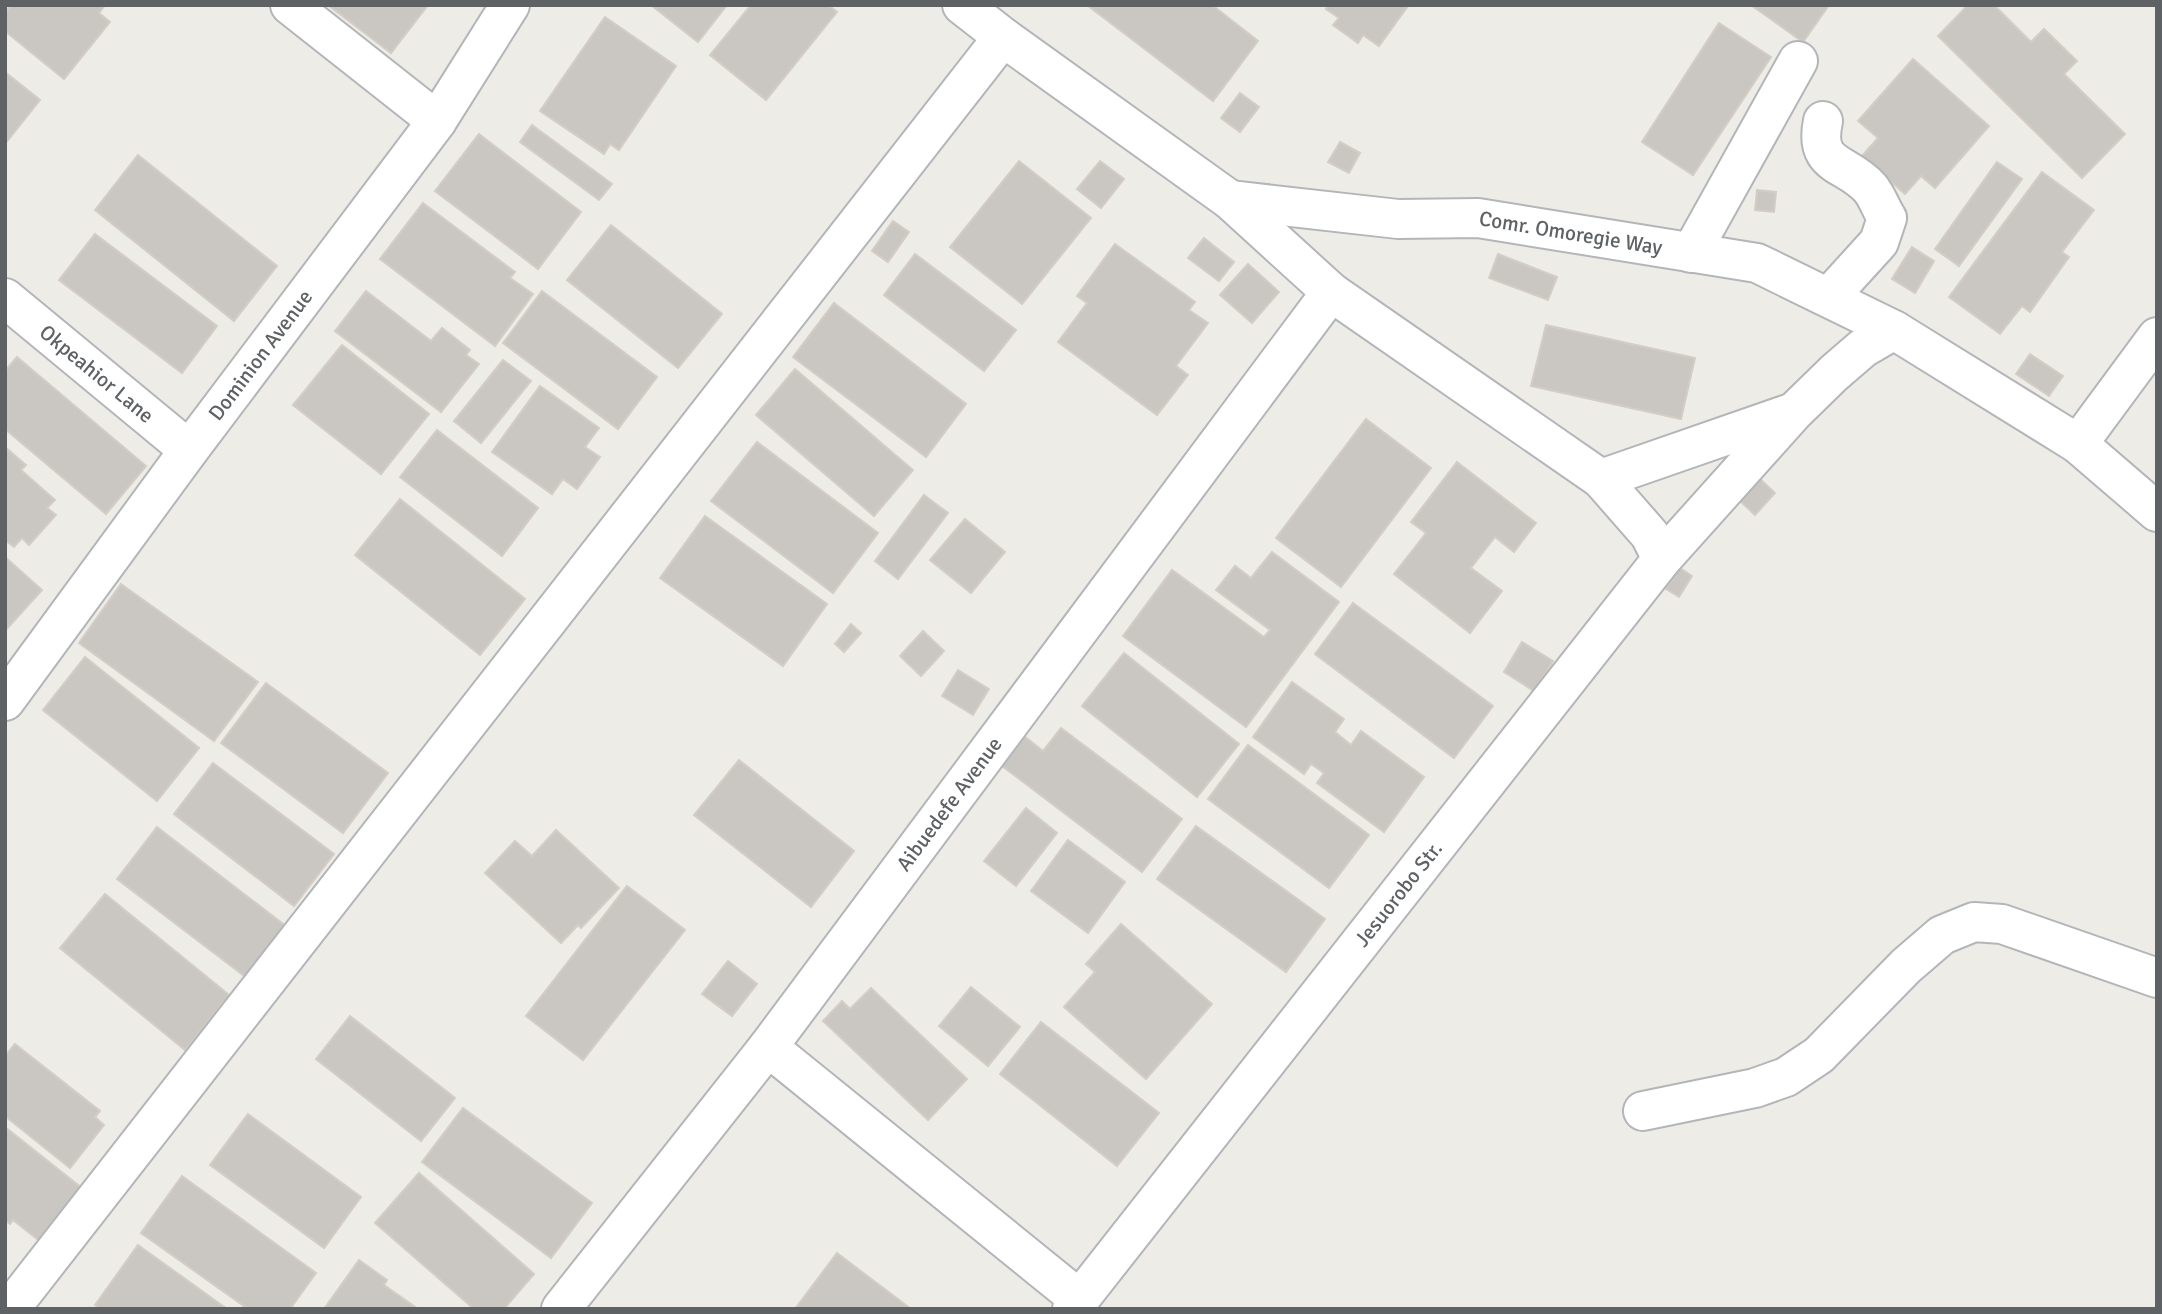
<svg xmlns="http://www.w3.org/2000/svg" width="2162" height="1314" font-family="Signika,sans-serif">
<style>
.building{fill:#cac7c2;stroke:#d3cdc5;stroke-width:2}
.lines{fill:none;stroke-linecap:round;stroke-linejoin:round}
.minor-casing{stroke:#b3b6b9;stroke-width:42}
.minor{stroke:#fff;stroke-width:38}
.labels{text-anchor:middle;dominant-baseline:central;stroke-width:6;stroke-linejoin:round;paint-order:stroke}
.street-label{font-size:21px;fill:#5e6265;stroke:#fff}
</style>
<rect width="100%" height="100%" fill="#eeece6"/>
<g class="building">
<path d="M 11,5 L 105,5 L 99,13 L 110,22 L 64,79 L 5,31 L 5,13 Z"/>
<path d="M 328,5 L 428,5 L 391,53 Z"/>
<path d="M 651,5 L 727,5 L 698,42 Z"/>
<path d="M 751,5 L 828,5 L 837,12 L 766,100 L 710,55 Z"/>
<path d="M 1087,5 L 1212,5 L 1258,41 L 1213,101 Z"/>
<path d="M 1329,5 L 1408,5 L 1408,6 L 1379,46 L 1363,35 L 1358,43 L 1333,25 L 1339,18 L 1326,9 Z"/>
<path d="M 1751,5 L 1829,5 L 1803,42 Z"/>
<path d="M 1968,5 L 1994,5 L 2031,42 L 2044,29 L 2077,61 L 2064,74 L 2125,134 L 2082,178 L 1938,36 Z"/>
<path d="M 605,17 L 676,66 L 619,150 L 610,144 L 604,154 L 540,111 Z"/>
<path d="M 1719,23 L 1771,57 L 1693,175 L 1642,142 Z"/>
<path d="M 1913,59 L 1989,126 L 1935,188 L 1921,176 L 1905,194 L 1862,156 L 1878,138 L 1858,121 Z"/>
<path d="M 5,72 L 40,100 L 5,144 Z"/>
<path d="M 1240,93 L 1259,107 L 1240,132 L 1221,118 Z"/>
<path d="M 532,125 L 612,184 L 599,200 L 520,142 Z"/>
<path d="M 479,134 L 581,212 L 538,269 L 435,191 Z"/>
<path d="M 1340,142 L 1360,153 L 1349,173 L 1328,162 Z"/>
<path d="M 138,155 L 277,266 L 234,321 L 95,210 Z"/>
<path d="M 1019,161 L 1091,218 L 1022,304 L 950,247 Z"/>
<path d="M 1100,161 L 1124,179 L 1101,208 L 1077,189 Z"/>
<path d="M 1997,162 L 2022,179 L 1959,266 L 1935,249 Z"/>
<path d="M 2042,172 L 2094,210 L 2062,252 L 2069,257 L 2030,312 L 2022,306 L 2000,334 L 1949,297 Z"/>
<path d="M 1757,190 L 1776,192 L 1774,212 L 1755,210 Z"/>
<path d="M 423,203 L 515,272 L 510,278 L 533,294 L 495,346 L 380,259 Z"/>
<path d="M 893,221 L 909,232 L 888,262 L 872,251 Z"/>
<path d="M 611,225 L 722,314 L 678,368 L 567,280 Z"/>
<path d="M 95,234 L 217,326 L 182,373 L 59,280 Z"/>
<path d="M 1204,238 L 1234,262 L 1219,281 L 1188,258 Z"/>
<path d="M 1115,244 L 1195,302 L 1189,310 L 1208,323 L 1176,366 L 1188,375 L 1157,415 L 1058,342 L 1087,303 L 1077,296 Z"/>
<path d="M 1912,247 L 1934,261 L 1915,293 L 1892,279 Z"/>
<path d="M 915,254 L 1016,330 L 984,371 L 884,295 Z"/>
<path d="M 1498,254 L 1557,277 L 1548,300 L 1489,278 Z"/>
<path d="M 1248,264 L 1279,292 L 1252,323 L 1220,295 Z"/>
<path d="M 366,291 L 431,341 L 442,328 L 470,350 L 466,355 L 479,364 L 441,412 L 335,331 Z"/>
<path d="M 542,291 L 657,377 L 618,429 L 503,343 Z"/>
<path d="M 834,303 L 966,404 L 926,457 L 793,357 Z"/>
<path d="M 1546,325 L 1695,358 L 1681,419 L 1531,386 Z"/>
<path d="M 342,345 L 429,414 L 381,474 L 293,405 Z"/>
<path d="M 2030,354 L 2063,376 L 2049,396 L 2016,374 Z"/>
<path d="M 17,357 L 146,466 L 106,514 L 5,429 L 5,371 Z"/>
<path d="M 503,360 L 531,381 L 481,443 L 454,421 Z"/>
<path d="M 795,369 L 913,470 L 874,516 L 756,415 Z"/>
<path d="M 540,386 L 599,428 L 585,447 L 600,457 L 577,489 L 563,479 L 552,494 L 492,452 Z"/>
<path d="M 1366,419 L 1431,468 L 1341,587 L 1276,538 Z"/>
<path d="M 437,430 L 538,508 L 502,556 L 400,477 Z"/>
<path d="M 757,442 L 878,533 L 833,593 L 711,501 Z"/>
<path d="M 5,447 L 26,465 L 21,470 L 55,500 L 47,508 L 56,515 L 29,545 L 22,538 L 14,547 L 5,540 Z"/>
<path d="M 1457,462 L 1536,523 L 1514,552 L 1495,537 L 1471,568 L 1502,591 L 1470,633 L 1394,574 L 1426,533 L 1411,522 Z"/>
<path d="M 1758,477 L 1775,493 L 1755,515 L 1738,499 Z"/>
<path d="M 924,495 L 948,513 L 898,579 L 875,561 Z"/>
<path d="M 400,499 L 525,599 L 480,655 L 355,555 Z"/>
<path d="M 705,516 L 827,604 L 783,666 L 660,578 Z"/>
<path d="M 965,519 L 1005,552 L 971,593 L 930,560 Z"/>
<path d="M 1272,552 L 1339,602 L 1246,727 L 1123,636 L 1172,570 L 1264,637 L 1270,630 L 1216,590 L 1235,566 L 1251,578 Z"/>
<path d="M 5,557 L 42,590 L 5,631 Z"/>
<path d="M 1680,568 L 1692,576 L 1679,597 L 1666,589 Z"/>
<path d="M 121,584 L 258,682 L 214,741 L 79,643 Z"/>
<path d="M 1353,603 L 1493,706 L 1454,758 L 1315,654 Z"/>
<path d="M 851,624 L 861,633 L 844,652 L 835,644 Z"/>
<path d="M 923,631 L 944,651 L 921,676 L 900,656 Z"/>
<path d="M 1522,642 L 1553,661 L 1534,691 L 1504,672 Z"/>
<path d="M 1124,653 L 1239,744 L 1197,797 L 1082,706 Z"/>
<path d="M 85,657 L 199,748 L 157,801 L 43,710 Z"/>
<path d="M 958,670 L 989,689 L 973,715 L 942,696 Z"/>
<path d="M 1292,682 L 1344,719 L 1335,732 L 1351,745 L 1361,731 L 1424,777 L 1384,832 L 1317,783 L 1324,773 L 1311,764 L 1304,774 L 1253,737 Z"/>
<path d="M 266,683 L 388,773 L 343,833 L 221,743 Z"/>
<path d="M 1061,728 L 1182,819 L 1142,872 L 1002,766 L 1024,736 L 1043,751 Z"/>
<path d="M 1248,745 L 1369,835 L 1329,888 L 1208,799 Z"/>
<path d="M 739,760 L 854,851 L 811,907 L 694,815 Z"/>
<path d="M 213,763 L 334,854 L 294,906 L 174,814 Z"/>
<path d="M 1026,808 L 1057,833 L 1016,886 L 984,861 Z"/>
<path d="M 1196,826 L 1325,919 L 1286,972 L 1157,879 Z"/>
<path d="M 157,827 L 287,927 L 247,978 L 117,879 Z"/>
<path d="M 556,830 L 619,888 L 581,928 L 578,925 L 561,943 L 485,873 L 515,841 L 532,856 Z"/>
<path d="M 1068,840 L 1125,882 L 1088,933 L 1031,891 Z"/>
<path d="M 627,886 L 685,930 L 583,1060 L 526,1016 Z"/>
<path d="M 105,894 L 229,995 L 185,1050 L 60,948 Z"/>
<path d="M 1121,924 L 1212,1004 L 1146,1079 L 1064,1007 L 1095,972 L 1086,964 Z"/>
<path d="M 728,961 L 757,984 L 732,1016 L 702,994 Z"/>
<path d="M 971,987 L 1020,1027 L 988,1066 L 939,1026 Z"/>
<path d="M 871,988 L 967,1079 L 928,1120 L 823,1021 L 842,1001 L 850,1009 Z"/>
<path d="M 350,1016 L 455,1098 L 421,1141 L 316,1059 Z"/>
<path d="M 1041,1022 L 1159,1113 L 1117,1166 L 1000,1074 Z"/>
<path d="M 15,1044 L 100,1111 L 95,1117 L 104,1125 L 70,1168 L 5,1116 L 5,1056 Z"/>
<path d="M 463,1108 L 592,1203 L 551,1258 L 422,1162 Z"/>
<path d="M 248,1114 L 361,1197 L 324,1248 L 210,1165 Z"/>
<path d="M 5,1127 L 88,1193 L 46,1246 L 13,1220 L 10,1224 L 5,1220 Z"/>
<path d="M 419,1173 L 534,1274 L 504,1309 L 474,1309 L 375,1223 Z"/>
<path d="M 182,1176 L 316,1273 L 290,1309 L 248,1309 L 141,1233 Z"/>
<path d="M 138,1245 L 227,1309 L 101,1309 L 95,1305 Z"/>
<path d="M 837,1253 L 911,1309 L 795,1309 Z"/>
<path d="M 359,1260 L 387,1280 L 384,1285 L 415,1307 L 413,1309 L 324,1309 Z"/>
</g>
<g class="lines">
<g class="minor-casing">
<g id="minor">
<path d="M 290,5 L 437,121"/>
<path d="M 962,5 L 1003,37 L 1230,200 L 1331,292 L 1601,479 L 1650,535 L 1662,559"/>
<path d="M 1823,121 C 1813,168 1846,161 1870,188 C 1877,196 1881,209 1887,218 L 1879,242 L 1829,297"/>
<path id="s1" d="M 1230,200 L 1398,219 L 1478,218 L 1757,263 L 1894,330 L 2078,444 L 2157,512"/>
<path d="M 1691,253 L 1798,61"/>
<path id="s2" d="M 5,298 L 189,450"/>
<path d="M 2078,444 L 2157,337"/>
<path d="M 1601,479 L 1791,413"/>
<path id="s3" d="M 5,701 L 189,450 L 437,121 L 510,5"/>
<path d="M 768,1047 L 1079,1299"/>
<path d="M 1643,1111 L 1755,1088 L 1786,1077 L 1819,1055 L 1906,966 L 1942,935 L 1974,922 L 2002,924 L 2157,978"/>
<path d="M 10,1309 L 1003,37"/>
<path id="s4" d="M 561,1309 L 768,1047 L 1331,292"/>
<path id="s5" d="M 1072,1309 L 1662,559 L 1793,413 L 1834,373 L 1863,348 L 1894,330"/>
</g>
</g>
<use href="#minor" class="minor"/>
</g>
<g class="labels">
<g class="street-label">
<text stroke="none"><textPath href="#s1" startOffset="343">Comr. Omoregie Way</textPath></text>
<text stroke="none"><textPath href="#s3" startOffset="430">Dominion Avenue</textPath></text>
<text stroke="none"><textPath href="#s2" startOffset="119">Okpeahior Lane</textPath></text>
<text stroke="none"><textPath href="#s4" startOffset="637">Aibuedefe Avenue</textPath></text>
<text stroke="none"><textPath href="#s5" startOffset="528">Jesuorobo Str.</textPath></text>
</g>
</g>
<rect width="2162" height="1314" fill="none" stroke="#5e6265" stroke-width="14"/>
</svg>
